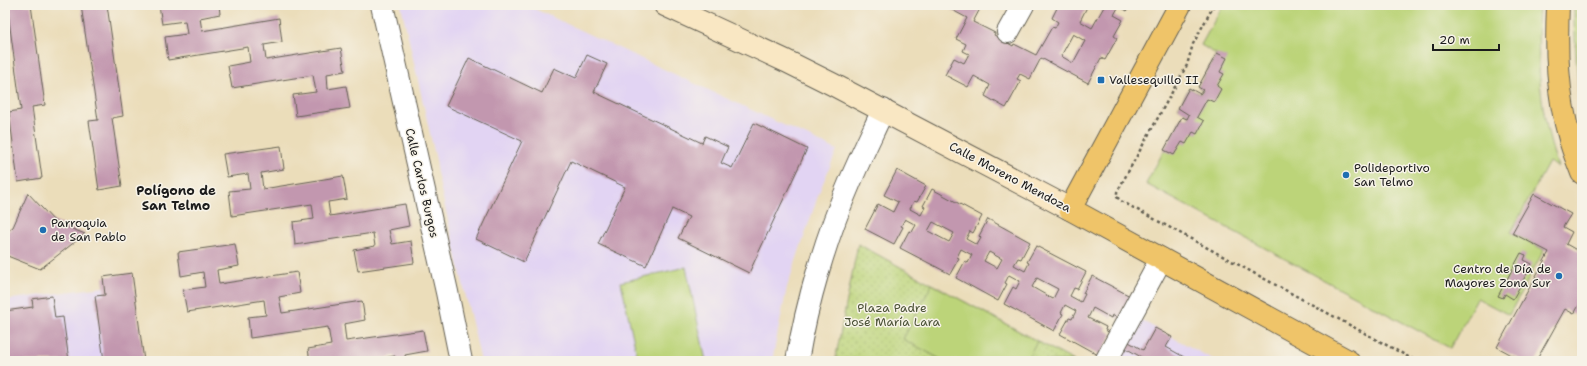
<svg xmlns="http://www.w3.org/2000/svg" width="1587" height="366" font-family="'Shantell Sans',sans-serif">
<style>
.built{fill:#e2d4f3}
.grass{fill:url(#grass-tufts);stroke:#6c784a}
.park{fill:url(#park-dots);stroke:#6c784a}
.garden{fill:#bcd479;stroke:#6c784a}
.building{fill:#c297af;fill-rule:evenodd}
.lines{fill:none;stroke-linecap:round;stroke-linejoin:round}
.street-casing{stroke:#646053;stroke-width:24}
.secondary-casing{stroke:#646053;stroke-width:24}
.primary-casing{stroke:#646053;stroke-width:24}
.path{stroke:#646053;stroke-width:2.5;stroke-dasharray:3 3;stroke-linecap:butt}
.street{stroke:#fff;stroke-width:22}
.secondary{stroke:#f9e7c3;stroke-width:22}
.primary{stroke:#efc469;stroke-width:22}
.poi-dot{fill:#1f6fb2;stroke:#f7f3e8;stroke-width:1.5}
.labels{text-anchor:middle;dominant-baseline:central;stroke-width:3;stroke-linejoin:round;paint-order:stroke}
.poi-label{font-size:12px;fill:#1c1c1c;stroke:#f7f3e8;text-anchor:start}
.street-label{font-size:12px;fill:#1c1c1c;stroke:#f7f3e8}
.park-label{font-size:12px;fill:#4c5338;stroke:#f7f3e8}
.neighbourhood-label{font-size:13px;font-weight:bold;fill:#1c1c1c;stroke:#f7f3e8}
</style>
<defs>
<pattern id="grass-tufts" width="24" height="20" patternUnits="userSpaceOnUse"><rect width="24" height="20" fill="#bcd479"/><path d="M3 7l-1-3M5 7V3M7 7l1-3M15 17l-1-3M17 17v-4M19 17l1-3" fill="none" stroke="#a1b568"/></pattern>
<pattern id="park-dots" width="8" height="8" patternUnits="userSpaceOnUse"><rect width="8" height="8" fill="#bcd479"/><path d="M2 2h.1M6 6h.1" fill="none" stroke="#a1b568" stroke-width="1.8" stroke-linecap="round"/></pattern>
</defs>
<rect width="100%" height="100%" fill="#f7f3e8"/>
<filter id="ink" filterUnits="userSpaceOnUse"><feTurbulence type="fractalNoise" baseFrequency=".025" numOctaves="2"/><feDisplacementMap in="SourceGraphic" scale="8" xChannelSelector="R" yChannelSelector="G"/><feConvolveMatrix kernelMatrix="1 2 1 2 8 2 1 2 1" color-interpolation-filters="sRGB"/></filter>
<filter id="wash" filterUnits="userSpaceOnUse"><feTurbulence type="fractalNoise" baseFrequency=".012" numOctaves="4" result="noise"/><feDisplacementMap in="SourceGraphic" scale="16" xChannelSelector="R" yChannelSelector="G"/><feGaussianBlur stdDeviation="0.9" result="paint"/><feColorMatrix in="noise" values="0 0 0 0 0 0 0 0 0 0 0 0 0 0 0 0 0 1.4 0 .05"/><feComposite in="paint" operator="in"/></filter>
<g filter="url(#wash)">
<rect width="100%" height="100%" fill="#ebddba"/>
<g class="built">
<path d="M 401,5 L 526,5 L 837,150 L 820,190 L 787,287 L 772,361 L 481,361 L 436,168 L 437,164 Z"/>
<path d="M 104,287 L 105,295 L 95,296 L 104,361 L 5,361 L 5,300 Z"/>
<path d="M 1137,318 L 1216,361 L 1114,361 Z"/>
</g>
<path class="grass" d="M 1574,5 L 1582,5 L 1582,110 L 1579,103 L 1574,23 Z"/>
<path class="park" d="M 858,244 L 1074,361 L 835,361 Z"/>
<g class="garden">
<path d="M 1223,5 L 1539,5 C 1537,63 1539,112 1558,167 L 1549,162 L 1511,232 L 1544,250 L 1509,315 L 1477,298 L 1450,348 L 1146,184 L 1182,117 L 1187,119 L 1189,115 L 1178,108 L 1189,88 L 1200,94 L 1202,90 L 1198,87 L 1216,54 L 1201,45 Z"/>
<path d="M 686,267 L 706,361 L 638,361 L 621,282 Z"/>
<path d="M 932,284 L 1037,341 L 1026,361 L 944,361 L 903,339 Z"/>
</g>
<g id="blocks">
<g class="building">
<path d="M 7,5 L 31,5 L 45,105 L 32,107 L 42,178 L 18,182 L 9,112 L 21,110 Z"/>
<path d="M 81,5 L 107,5 L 123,116 L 112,118 L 122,186 L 99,190 L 89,121 L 98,120 Z"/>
<path d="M 159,5 L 219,5 L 220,14 L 200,18 L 202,31 L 279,18 L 282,42 L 264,45 L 266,60 L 341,48 L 345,71 L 327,74 L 328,89 L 346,86 L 350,108 L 296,116 L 293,95 L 316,92 L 313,75 L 232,88 L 228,66 L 250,62 L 248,47 L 168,60 L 165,37 L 187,34 L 185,21 L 162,24 Z"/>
<path d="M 943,5 L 982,5 L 973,22 L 995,33 L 994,35 L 1013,46 L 1014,44 L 1036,55 L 1052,27 L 1055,28 L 1058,22 L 1052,18 L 1058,6 L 1061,8 L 1063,5 L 1088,5 L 1080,21 L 1092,28 L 1105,5 L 1131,5 L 1127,11 L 1119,6 L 1114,15 L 1123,20 L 1114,36 L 1117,38 L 1105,60 L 1101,58 L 1088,83 L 1041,58 L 1030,79 L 1020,74 L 1017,79 L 1021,81 L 1006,108 L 985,96 L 990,85 L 974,76 L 968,87 L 945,75 L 954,58 L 964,63 L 969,54 L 963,51 L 966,44 L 956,39 L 967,18 ZM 1073,34 L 1085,41 L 1073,63 L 1061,56 Z"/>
<path d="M 1217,53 L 1227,58 L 1220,72 L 1224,74 L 1217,86 L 1221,89 L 1214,102 L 1207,99 L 1197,117 L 1204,121 L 1197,134 L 1193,132 L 1186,144 L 1182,142 L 1174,155 L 1164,150 L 1182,117 L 1187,119 L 1189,115 L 1178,108 L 1189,88 L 1200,94 L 1203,90 L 1198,87 Z"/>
<path d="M 587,55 L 607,64 L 594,92 L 702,143 L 705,136 L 728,147 L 721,163 L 732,168 L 754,123 L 807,149 L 749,273 L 678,238 L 689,217 L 672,209 L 646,266 L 598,244 L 625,187 L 571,161 L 524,262 L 476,239 L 522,141 L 446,106 L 469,58 L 542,93 L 554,68 L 576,78 Z"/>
<path d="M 281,146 L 284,169 L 261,173 L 263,189 L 343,176 L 347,199 L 328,202 L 330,216 L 405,204 L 409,226 L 389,230 L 392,244 L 411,241 L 414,263 L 358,271 L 354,250 L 375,246 L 373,233 L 295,245 L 293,222 L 314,219 L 312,204 L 232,216 L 229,191 L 250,189 L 248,174 L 227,177 L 223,154 Z"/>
<path d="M 897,170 L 926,186 L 917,202 L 914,201 L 910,209 L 921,215 L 925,207 L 923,206 L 932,189 L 982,216 L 973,233 L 970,231 L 966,239 L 977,245 L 981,238 L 979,236 L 988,219 L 1030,242 L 1021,259 L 1018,258 L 1014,265 L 1025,271 L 1029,263 L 1027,262 L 1036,246 L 1086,272 L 1077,289 L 1074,288 L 1070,296 L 1081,302 L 1085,294 L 1083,293 L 1092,276 L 1132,297 L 1119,319 L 1112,315 L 1111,318 L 1093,308 L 1088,318 L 1106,327 L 1105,330 L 1112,334 L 1100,356 L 1060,334 L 1069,318 L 1072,319 L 1076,311 L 1065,305 L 1061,313 L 1063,314 L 1054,331 L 1004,304 L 1013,287 L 1016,289 L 1020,281 L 1009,275 L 1005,283 L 1007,284 L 998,301 L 956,278 L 965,261 L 968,263 L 972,255 L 961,249 L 957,257 L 959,258 L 950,274 L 900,248 L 909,231 L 912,232 L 916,225 L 905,219 L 901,226 L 903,227 L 894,244 L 865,229 L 878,204 L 893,212 L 898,202 L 884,195 ZM 933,222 L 954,233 L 949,242 L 928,231 ZM 989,252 L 1002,259 L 997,268 L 984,261 ZM 1037,278 L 1058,289 L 1053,299 L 1032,287 Z"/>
<path d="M 28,193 L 55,222 L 85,234 L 40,269 L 5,255 L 5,233 L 13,227 Z"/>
<path d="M 1534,194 L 1571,214 L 1563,227 L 1572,232 L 1566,244 L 1582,253 L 1582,300 L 1574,314 L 1565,309 L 1536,361 L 1523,361 L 1497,347 L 1549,252 L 1512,233 Z"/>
<path d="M 235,244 L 239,266 L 217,270 L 219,284 L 297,272 L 300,293 L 279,297 L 282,313 L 362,301 L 365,320 L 344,324 L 346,341 L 423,330 L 427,351 L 405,355 L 406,361 L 396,361 L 395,356 L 365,361 L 310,361 L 308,349 L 331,345 L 328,327 L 250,338 L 248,317 L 266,315 L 264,300 L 187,312 L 183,290 L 205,287 L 203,272 L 181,276 L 178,252 Z"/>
<path d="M 1521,253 L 1526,255 L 1524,260 L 1532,264 L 1513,299 L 1505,294 L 1503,298 L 1498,296 Z"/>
<path d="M 132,273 L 144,361 L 104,361 L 95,296 L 105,295 L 103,277 Z"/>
<path d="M 52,296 L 55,318 L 63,317 L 69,361 L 5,361 L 5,311 L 33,307 L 32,299 Z"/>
<path d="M 1155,328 L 1172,337 L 1166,347 L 1191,361 L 1148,361 L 1122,346 L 1125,340 L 1143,350 Z"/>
</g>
</g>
</g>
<g filter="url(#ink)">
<use href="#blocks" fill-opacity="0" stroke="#646053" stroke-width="1"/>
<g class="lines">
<g class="street-casing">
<g id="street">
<path d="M 382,5 L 447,292 L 461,361"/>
<path d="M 1008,32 L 1023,5"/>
<path d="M 797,361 C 807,302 826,237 850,182 C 860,158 872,134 883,110"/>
<path d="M 1106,361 L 1161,259"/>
</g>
</g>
<g class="secondary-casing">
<path id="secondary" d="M 665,5 L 786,61 L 832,84 L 1070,209"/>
</g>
<g class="primary-casing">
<g id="primary">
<path d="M 1180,5 L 1070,209 L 1348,361"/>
<path d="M 1558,5 C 1556,50 1557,95 1570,139 C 1573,151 1578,162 1582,173"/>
</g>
</g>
<path class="path" d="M 1214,5 L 1193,44 L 1187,65 L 1117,192 L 1117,197 L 1121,201 L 1416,361"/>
<use href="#street" class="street"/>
<use href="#secondary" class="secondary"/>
<use href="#primary" class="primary"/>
</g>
</g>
<g class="poi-dot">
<rect x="1097" y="76" width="8" height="8" rx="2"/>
<circle cx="1346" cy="175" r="4"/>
<circle cx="43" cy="230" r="4"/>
<circle cx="1559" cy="276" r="4"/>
</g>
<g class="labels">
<g class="poi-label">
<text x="1109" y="80">Vallesequillo II</text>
<text x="1354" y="168">Polideportivo<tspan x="1354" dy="14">San Telmo</tspan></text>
<text x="51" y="223">Parroquia<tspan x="51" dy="14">de San Pablo</tspan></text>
<text x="1551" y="269" text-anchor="end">Centro de Día de<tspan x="1551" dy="14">Mayores Zona Sur</tspan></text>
</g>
<g class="street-label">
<text transform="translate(1010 177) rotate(28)">Calle Moreno Mendoza</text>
<text transform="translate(422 183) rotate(77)">Calle Carlos Burgos</text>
</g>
<g class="park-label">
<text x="892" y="308">Plaza Padre<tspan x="892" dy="14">José María Lara</tspan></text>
</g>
<g class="neighbourhood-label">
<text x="176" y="190">Polígono de<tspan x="176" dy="15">San Telmo</tspan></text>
</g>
</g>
<rect width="1587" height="366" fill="none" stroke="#f7f3e8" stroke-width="20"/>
<path d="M1433 44v6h66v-6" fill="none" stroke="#1c1c1c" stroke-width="2"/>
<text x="1439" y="44" font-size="12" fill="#1c1c1c" stroke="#f7f3e8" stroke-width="3" paint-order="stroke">20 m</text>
</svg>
